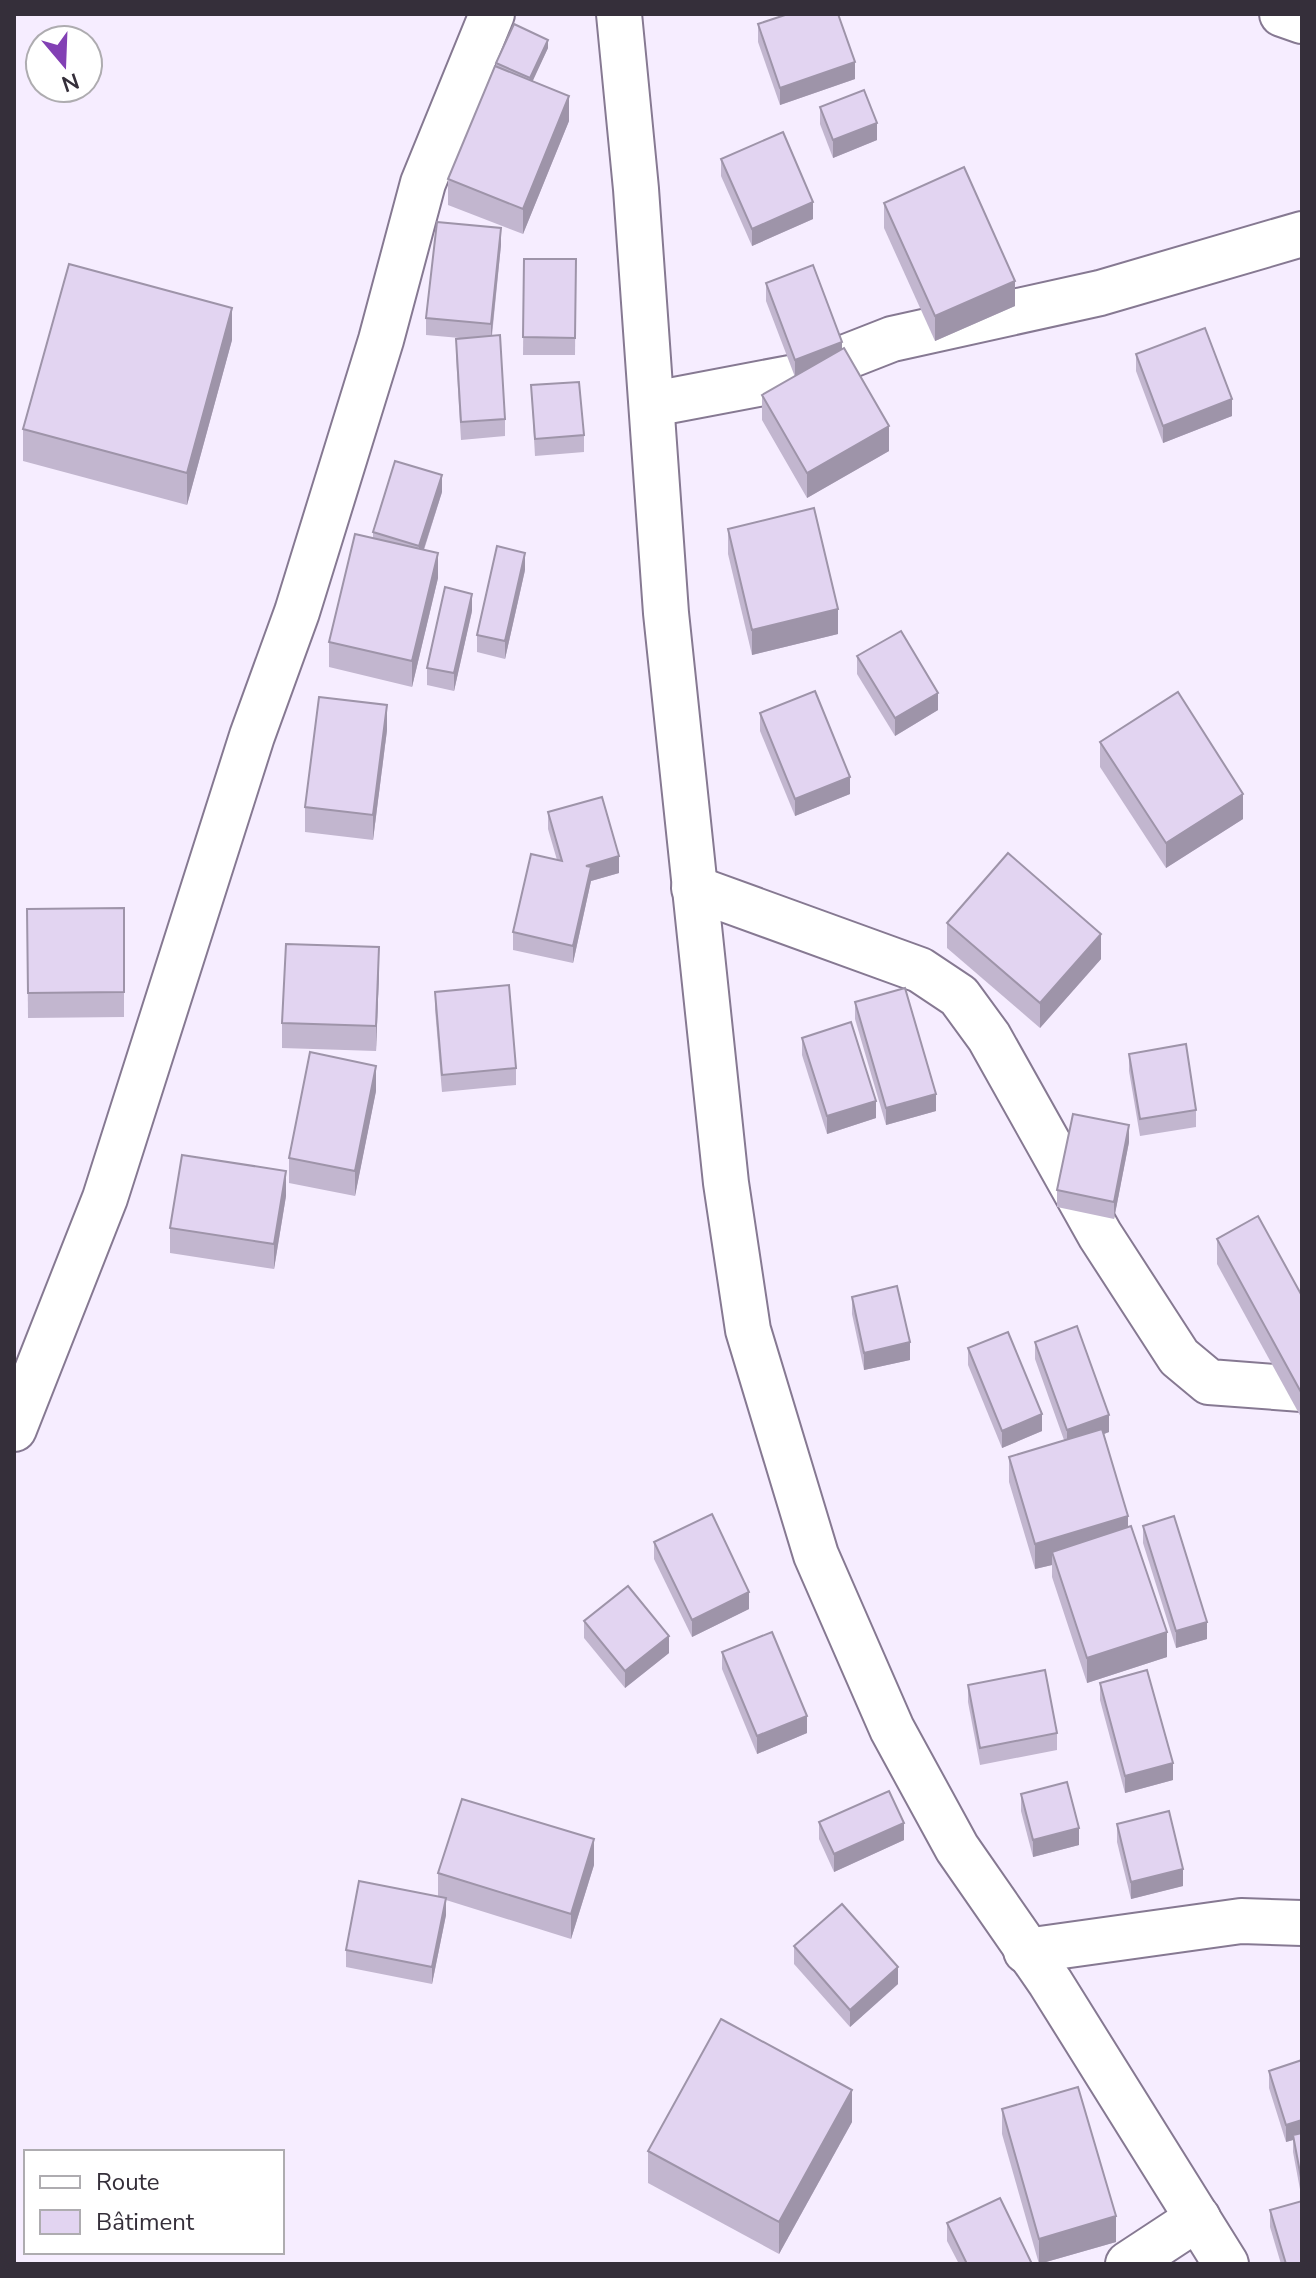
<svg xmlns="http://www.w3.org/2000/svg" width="1316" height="2278" font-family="'Nunito Sans',sans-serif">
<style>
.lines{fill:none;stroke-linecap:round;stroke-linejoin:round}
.minor-casing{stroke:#867992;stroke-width:48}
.major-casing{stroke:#867992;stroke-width:48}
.minor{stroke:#fff;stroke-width:44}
.major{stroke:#fff;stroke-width:44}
.wall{fill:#c2b6cf}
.shaded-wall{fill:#9e94a9}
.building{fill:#e2d4f1;stroke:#9e94a9;stroke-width:2}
</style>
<rect width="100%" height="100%" fill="#f6edff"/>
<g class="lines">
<g class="minor-casing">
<g id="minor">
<path d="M 619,14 L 636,189 L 666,613 L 726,1183 L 748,1330 L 816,1555 L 892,1729 L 957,1848 L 1050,1982 L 1226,2264"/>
<path d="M 1282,14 L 1302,21"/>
<path d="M 653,404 L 795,377 L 892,339 L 1100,293 L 1302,234"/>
<path d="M 694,888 L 920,970 L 959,996 L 989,1037 L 1100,1235 L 1179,1357 L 1209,1382 L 1302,1389"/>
<path d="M 1026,1951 L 1241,1921 L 1302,1923"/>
<path d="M 1128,2264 L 1198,2218"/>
</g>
</g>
<g class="major-casing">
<path id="major" d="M 14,1429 L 105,1198 L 252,736 L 297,612 L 381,340 L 423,183 L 492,14"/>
</g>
<use href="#minor" class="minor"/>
<use href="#major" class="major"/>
</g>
<g class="wall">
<path d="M 758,24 L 855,79 L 780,105 L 758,42 Z"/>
<path d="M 548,48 L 532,81 L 569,121 L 523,234 L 448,205 L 448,179 L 496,66 L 496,63 Z"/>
<path d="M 820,107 L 877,140 L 833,158 L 820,124 Z"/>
<path d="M 721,159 L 813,219 L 752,246 L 721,176 Z"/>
<path d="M 884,203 L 1015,306 L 935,341 L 884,228 Z"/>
<path d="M 501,245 L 492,336 L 505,419 L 505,436 L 461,440 L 456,356 L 456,339 L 460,338 L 426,335 L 426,318 Z"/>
<path d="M 524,259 L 576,259 L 575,355 L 523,355 Z"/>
<path d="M 766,283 L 842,349 L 889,451 L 807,498 L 762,420 L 762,395 L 795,377 L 766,301 Z"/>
<path d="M 232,340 L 187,505 L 23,461 L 23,429 Z"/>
<path d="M 1136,354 L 1232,416 L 1163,443 L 1136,371 Z"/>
<path d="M 531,385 L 584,435 L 584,452 L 535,456 Z"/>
<path d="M 442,492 L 424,550 L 438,578 L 412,687 L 329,667 L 329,642 L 373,538 L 373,532 Z"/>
<path d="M 728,529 L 838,634 L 752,655 L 728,554 Z"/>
<path d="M 525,570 L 505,659 L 477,652 L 477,635 Z"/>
<path d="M 472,611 L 454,691 L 427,685 L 427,668 Z"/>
<path d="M 857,656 L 938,710 L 895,736 L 857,674 Z"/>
<path d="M 760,713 L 850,794 L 795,816 L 760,731 Z"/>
<path d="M 387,730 L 373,840 L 305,832 L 305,807 Z"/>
<path d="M 1100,742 L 1243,819 L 1166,868 L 1100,767 Z"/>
<path d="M 548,812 L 619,873 L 591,881 L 573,963 L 513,950 L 513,932 L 557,860 L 548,829 Z"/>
<path d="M 124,908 L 124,1017 L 28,1018 L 27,909 Z"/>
<path d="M 947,923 L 1101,959 L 1040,1028 L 947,948 Z"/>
<path d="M 379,972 L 376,1051 L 282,1048 L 282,1023 Z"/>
<path d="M 435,992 L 516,1068 L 516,1085 L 442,1092 L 435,1009 Z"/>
<path d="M 855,1002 L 936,1111 L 886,1125 L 855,1019 Z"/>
<path d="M 802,1038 L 876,1118 L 827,1134 L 802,1055 Z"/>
<path d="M 1129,1054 L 1196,1110 L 1196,1127 L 1140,1136 L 1129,1071 Z"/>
<path d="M 376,1091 L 355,1196 L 289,1183 L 289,1158 Z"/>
<path d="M 1129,1142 L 1114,1219 L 1057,1207 L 1057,1190 Z"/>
<path d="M 286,1196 L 274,1269 L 170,1253 L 170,1228 Z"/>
<path d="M 1217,1239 L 1302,1296 L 1302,1419 L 1217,1264 Z"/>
<path d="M 852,1297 L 910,1360 L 864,1370 L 852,1314 Z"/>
<path d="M 1035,1342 L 1109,1432 L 1104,1434 L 1128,1527 L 1167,1657 L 1087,1683 L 1052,1577 L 1052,1565 L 1035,1569 L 1009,1482 L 1009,1457 L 1064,1440 L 1035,1359 Z"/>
<path d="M 968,1348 L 1042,1431 L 1002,1448 L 968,1365 Z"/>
<path d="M 1143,1526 L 1207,1639 L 1176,1648 L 1143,1543 Z"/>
<path d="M 654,1542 L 749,1609 L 692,1637 L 654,1559 Z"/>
<path d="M 584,1621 L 669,1653 L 625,1688 L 584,1638 Z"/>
<path d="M 722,1652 L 807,1733 L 757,1754 L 722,1669 Z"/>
<path d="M 1100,1683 L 1173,1780 L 1125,1793 L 1100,1700 Z"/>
<path d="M 968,1685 L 1057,1733 L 1057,1750 L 980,1765 L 968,1702 Z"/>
<path d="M 1021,1794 L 1079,1845 L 1033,1857 L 1021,1811 Z"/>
<path d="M 819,1822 L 904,1840 L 834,1872 L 819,1839 Z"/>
<path d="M 1117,1824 L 1183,1886 L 1131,1899 L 1117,1842 Z"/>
<path d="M 594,1865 L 571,1939 L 446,1900 L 446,1915 L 432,1984 L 346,1967 L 346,1950 L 438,1896 L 438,1873 Z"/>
<path d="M 794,1946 L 898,1984 L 850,2027 L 794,1964 Z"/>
<path d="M 1302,2060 L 1302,2200 L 1293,2152 L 1293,2140 L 1286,2142 L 1269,2088 L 1269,2071 Z"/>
<path d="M 1002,2109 L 1116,2242 L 1039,2264 L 1002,2134 Z"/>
<path d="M 852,2122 L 779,2254 L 648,2183 L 648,2151 Z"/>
<path d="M 1270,2210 L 1302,2264 L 1281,2264 L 1270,2227 Z"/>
<path d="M 947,2223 L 1032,2264 L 959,2264 L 947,2241 Z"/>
</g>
<g class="shaded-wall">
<path d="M 548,40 L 548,48 L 530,87 L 530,78 Z"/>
<path d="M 855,62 L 855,79 L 780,105 L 780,88 Z"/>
<path d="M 569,96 L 569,121 L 523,234 L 523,209 Z"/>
<path d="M 877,123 L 877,140 L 833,158 L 833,140 Z"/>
<path d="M 813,202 L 813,219 L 752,246 L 752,229 Z"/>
<path d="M 501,228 L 501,245 L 491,341 L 491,324 Z"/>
<path d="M 1015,281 L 1015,306 L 935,341 L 935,316 Z"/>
<path d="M 232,308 L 232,340 L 187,505 L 187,473 Z"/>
<path d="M 842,342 L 842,359 L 795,377 L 795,360 Z"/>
<path d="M 1232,399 L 1232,416 L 1163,443 L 1163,426 Z"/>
<path d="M 889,426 L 889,451 L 807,498 L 807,473 Z"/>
<path d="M 442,475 L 442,492 L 419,564 L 419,546 Z"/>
<path d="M 438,553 L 438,578 L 412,687 L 412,661 Z"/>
<path d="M 525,553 L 525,570 L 505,659 L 505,641 Z"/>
<path d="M 472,594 L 472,611 L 454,691 L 454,673 Z"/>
<path d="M 838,609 L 838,634 L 752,655 L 752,630 Z"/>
<path d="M 938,693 L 938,710 L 895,736 L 895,718 Z"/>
<path d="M 387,705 L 387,730 L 373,840 L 373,815 Z"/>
<path d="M 850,777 L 850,794 L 795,816 L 795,799 Z"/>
<path d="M 1243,794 L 1243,819 L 1166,868 L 1166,843 Z"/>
<path d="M 619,856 L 619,873 L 591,881 L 573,963 L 573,946 L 586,866 Z"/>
<path d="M 1101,934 L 1101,959 L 1040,1028 L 1040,1003 Z"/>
<path d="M 379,947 L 379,972 L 376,1051 L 376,1026 Z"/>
<path d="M 376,1066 L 376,1091 L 355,1196 L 355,1171 Z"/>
<path d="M 936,1094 L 936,1111 L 886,1125 L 886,1108 Z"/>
<path d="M 876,1101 L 876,1118 L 827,1134 L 827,1116 Z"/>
<path d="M 1129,1125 L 1129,1142 L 1114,1219 L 1114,1202 Z"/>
<path d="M 286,1171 L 286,1196 L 274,1269 L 274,1244 Z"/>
<path d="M 910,1342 L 910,1360 L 864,1370 L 864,1353 Z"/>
<path d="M 1042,1414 L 1042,1431 L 1002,1448 L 1002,1431 Z"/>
<path d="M 1109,1415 L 1109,1432 L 1067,1448 L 1067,1430 Z"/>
<path d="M 1128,1516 L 1128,1541 L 1052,1552 L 1052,1565 L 1035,1569 L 1035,1544 Z"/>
<path d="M 749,1592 L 749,1609 L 692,1637 L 692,1620 Z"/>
<path d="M 1207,1622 L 1207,1639 L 1176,1648 L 1176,1631 Z"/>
<path d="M 1167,1632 L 1167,1657 L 1087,1683 L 1087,1658 Z"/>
<path d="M 669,1636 L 669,1653 L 625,1688 L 625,1671 Z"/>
<path d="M 807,1716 L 807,1733 L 757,1754 L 757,1736 Z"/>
<path d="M 1173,1763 L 1173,1780 L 1125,1793 L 1125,1776 Z"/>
<path d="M 904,1823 L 904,1840 L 834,1872 L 834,1854 Z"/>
<path d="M 1079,1828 L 1079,1845 L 1033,1857 L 1033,1840 Z"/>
<path d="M 594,1839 L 594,1865 L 571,1939 L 571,1914 Z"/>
<path d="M 1183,1869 L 1183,1886 L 1131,1899 L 1131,1882 Z"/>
<path d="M 446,1898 L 446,1915 L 432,1984 L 432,1967 Z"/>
<path d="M 898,1967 L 898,1984 L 850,2027 L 850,2010 Z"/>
<path d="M 852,2090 L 852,2122 L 779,2254 L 779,2222 Z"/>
<path d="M 1302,2120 L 1302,2137 L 1293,2135 L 1293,2140 L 1286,2142 L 1286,2125 Z"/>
<path d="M 1116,2216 L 1116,2242 L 1039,2264 L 1039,2239 Z"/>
</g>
<g class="building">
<path d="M 788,14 L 838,14 L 855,62 L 780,88 L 758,24 Z"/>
<path d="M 514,24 L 548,40 L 530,78 L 496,63 Z"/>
<path d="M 495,66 L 569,96 L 523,209 L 448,179 Z"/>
<path d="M 864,90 L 877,123 L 833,140 L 820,107 Z"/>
<path d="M 783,132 L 813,202 L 752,229 L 721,159 Z"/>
<path d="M 964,167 L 1015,281 L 935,316 L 884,203 Z"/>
<path d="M 437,222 L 501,228 L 491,324 L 426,318 Z"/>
<path d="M 524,259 L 576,259 L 575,338 L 523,337 Z"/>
<path d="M 69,264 L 232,308 L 187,473 L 23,429 Z"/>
<path d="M 813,265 L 842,342 L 795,360 L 766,283 Z"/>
<path d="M 1205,328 L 1232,399 L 1163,426 L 1136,354 Z"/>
<path d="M 500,335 L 505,419 L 461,422 L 456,339 Z"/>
<path d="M 844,348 L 889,426 L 807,473 L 762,395 Z"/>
<path d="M 579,382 L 584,435 L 535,439 L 531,385 Z"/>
<path d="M 395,461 L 442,475 L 419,546 L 373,532 Z"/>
<path d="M 814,508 L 838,609 L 752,630 L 728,529 Z"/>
<path d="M 355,534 L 438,553 L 412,661 L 329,642 Z"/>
<path d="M 497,546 L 525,553 L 505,641 L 477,635 Z"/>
<path d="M 445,587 L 472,594 L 454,673 L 427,668 Z"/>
<path d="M 901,631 L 938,693 L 895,718 L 857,656 Z"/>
<path d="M 815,691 L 850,777 L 795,799 L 760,713 Z"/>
<path d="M 1178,692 L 1243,794 L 1166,843 L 1100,742 Z"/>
<path d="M 319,697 L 387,705 L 373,815 L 305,807 Z"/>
<path d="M 602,797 L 619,856 L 586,866 L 591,867 L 573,946 L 513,932 L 531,854 L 562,861 L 548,812 Z"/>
<path d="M 1008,853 L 1101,934 L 1040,1003 L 947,923 Z"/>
<path d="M 124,908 L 124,992 L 28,993 L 27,909 Z"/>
<path d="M 286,944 L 379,947 L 376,1026 L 282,1023 Z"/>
<path d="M 509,985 L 516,1068 L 442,1075 L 435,992 Z"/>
<path d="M 905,988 L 936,1094 L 886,1108 L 855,1002 Z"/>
<path d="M 851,1022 L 876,1101 L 827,1116 L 802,1038 Z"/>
<path d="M 1186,1044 L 1196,1110 L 1140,1119 L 1129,1054 Z"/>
<path d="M 310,1052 L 376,1066 L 355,1171 L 289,1158 Z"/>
<path d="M 1073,1114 L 1129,1125 L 1114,1202 L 1057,1190 Z"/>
<path d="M 182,1155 L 286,1171 L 274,1244 L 170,1228 Z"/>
<path d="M 1258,1216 L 1302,1296 L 1302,1394 L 1217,1239 Z"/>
<path d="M 897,1286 L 910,1342 L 864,1353 L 852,1297 Z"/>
<path d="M 1077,1326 L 1109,1415 L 1067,1430 L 1035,1342 Z"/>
<path d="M 1008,1332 L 1042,1414 L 1002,1431 L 968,1348 Z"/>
<path d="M 1102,1429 L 1128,1516 L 1035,1544 L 1009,1457 Z"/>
<path d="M 712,1514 L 749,1592 L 692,1620 L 654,1542 Z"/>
<path d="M 1174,1516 L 1207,1622 L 1176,1631 L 1143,1526 Z"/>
<path d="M 1131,1526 L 1167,1632 L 1087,1658 L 1052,1552 Z"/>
<path d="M 628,1586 L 669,1636 L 625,1671 L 584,1621 Z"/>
<path d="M 772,1632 L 807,1716 L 757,1736 L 722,1652 Z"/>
<path d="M 1045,1670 L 1057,1733 L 980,1748 L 968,1685 Z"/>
<path d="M 1147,1670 L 1173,1763 L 1125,1776 L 1100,1683 Z"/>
<path d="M 1067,1782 L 1079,1828 L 1033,1840 L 1021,1794 Z"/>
<path d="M 889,1791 L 904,1823 L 834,1854 L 819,1822 Z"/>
<path d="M 462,1799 L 594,1839 L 571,1914 L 438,1873 Z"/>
<path d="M 1169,1811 L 1183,1869 L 1131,1882 L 1117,1824 Z"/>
<path d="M 359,1881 L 446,1898 L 432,1967 L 346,1950 Z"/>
<path d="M 842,1904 L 898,1967 L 850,2010 L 794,1946 Z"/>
<path d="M 721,2019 L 852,2090 L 779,2222 L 648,2151 Z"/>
<path d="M 1302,2060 L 1302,2120 L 1286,2125 L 1269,2071 Z"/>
<path d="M 1078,2087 L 1116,2216 L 1039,2239 L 1002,2109 Z"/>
<path d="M 1302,2133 L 1302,2183 L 1293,2135 Z"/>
<path d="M 1000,2198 L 1032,2264 L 967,2264 L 947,2223 Z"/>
<path d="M 1302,2201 L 1302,2264 L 1286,2264 L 1270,2210 Z"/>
</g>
<rect width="1316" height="2278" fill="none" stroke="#352f3a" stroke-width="32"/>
<rect x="24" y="2150" width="260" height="104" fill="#ffffff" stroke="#aeacb0" stroke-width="2"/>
<rect x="40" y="2176" width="40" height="12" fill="#ffffff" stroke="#aeacb0" stroke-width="2"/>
<text x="96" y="2190" font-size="24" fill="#352f3a">Route</text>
<rect x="40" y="2210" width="40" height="24" fill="#e2d4f1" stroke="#aeacb0" stroke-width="2"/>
<text x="96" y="2230" font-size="24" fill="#352f3a">Bâtiment</text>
<g transform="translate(64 64) rotate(161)"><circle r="38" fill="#ffffff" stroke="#aeacb0" stroke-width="2"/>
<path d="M0-6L14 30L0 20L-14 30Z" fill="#8240b4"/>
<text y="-12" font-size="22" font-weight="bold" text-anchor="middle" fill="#352f3a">N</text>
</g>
</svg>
